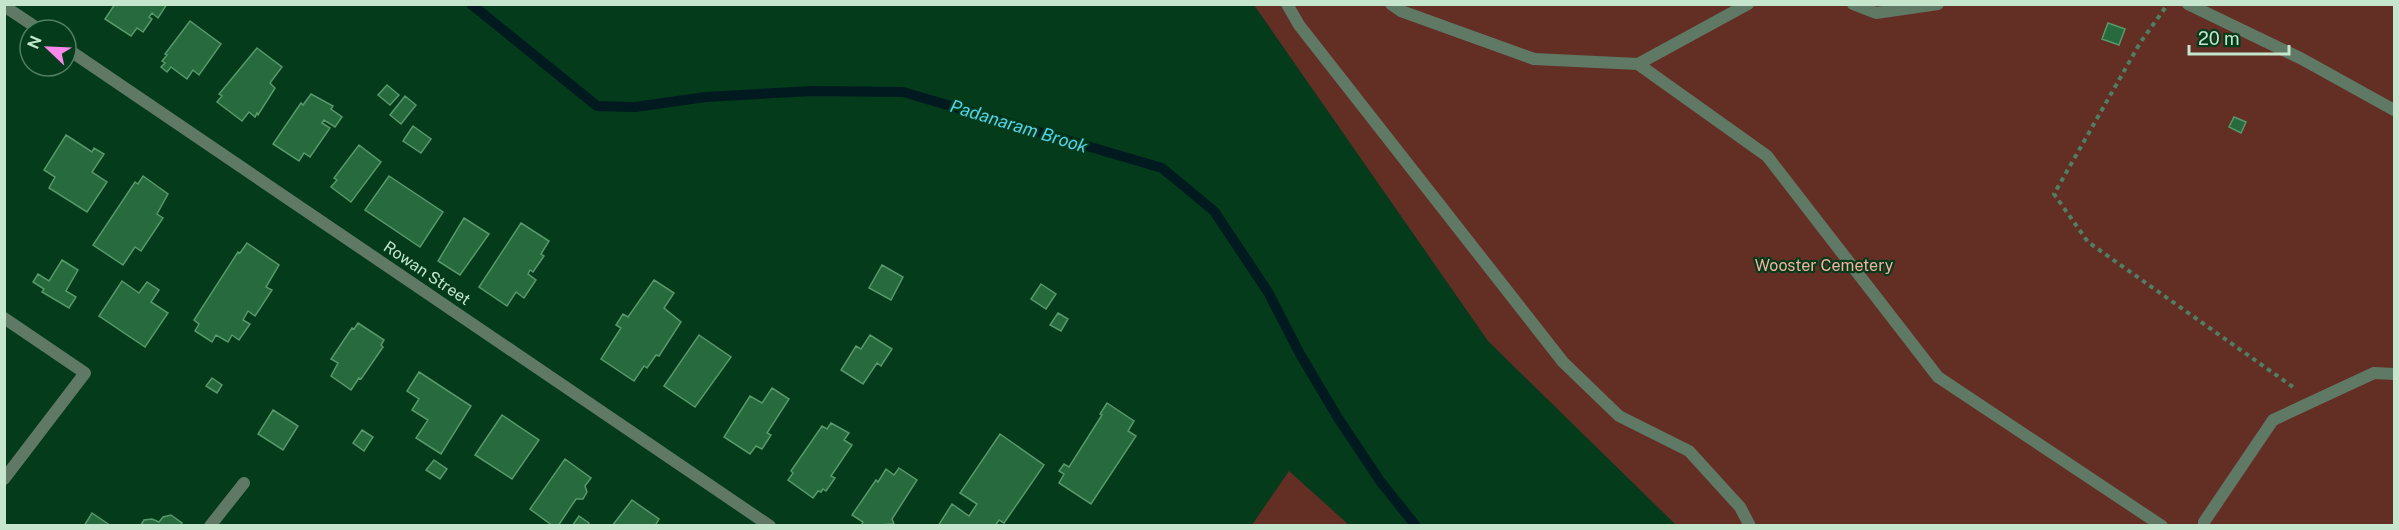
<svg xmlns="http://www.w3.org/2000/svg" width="2399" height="530" font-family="'Public Sans',sans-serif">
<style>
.green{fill:#632f25}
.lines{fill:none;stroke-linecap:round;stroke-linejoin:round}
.stream{stroke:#001a1f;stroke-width:10}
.building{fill:#276a3e;stroke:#57996a;stroke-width:1.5}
.path{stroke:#4f7e60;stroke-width:4;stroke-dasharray:4.5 4.5;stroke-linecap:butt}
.lane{stroke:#5f7965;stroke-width:12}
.street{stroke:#5f7965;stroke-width:12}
.labels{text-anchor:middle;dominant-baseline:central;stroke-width:4.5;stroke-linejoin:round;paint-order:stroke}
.park-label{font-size:16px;fill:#faae9e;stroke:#033b1b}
.street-label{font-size:16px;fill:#c5e5cc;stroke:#033b1b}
.water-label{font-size:18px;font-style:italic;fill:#52d3ea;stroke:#033b1b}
</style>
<rect width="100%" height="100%" fill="#033b1b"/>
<path class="green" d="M1254,5h1140v520h-718l-188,-184z
M1289,471l60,54h-97z"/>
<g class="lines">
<path class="stream" d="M471,4l126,102 38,1 71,-10 106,-6 91,1 259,76 52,43 54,81 32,62 38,64 42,63 36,45"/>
</g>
<path class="building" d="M115,4h52l-9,14 -6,-5 -3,4 3,2 -9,13 -6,-4 -6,8 -26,-17z
M190,21l31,23 -22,31 -6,-5 -6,9 -16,-12 -4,5 -6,-5 4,-4 -3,-2 5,-6 -2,-1z
M2108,23l17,6 -6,16 -17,-6z
M257,48l25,19 -12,16 5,5 -17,27 -1,-2 -2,4 -6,-5 -7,9 -25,-19 5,-6 -3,-2z
M387,85l12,10 -9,10 -12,-10z
M311,94l22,12 -2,3 11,8 -7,10 -11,-7 -2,3 8,5 -20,29 -6,-4 -5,8 -26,-17 28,-41 2,2z
M405,96l11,9 -15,19 -11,-9z
M2234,117l12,5 -5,11 -12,-6z
M413,126l18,13 -10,14 -18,-12z
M66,135l26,17 2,-4 10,6 -12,18 15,10 -20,30 -38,-24 6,-11 -11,-7z
M359,145l22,17 -30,40 -20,-15 6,-7 -3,-2z
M143,176l25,18 -11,20 6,4 -22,33 -6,-4 -12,18 -30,-20 42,-63 3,2z
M389,176l54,36 -23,35 -55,-37z
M464,218l25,16 -29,41 -22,-14z
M521,223l28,18 -8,13 3,2 -11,16 -3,-2 -2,4 8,6 -12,18 -8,-6 -9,14 -28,-19z
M247,243l32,22 -13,22 6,3 -17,26 -7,-5 -5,9 7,4 -11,16 -7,-5 -4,7 -12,-7 -4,7 -17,-11 4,-7 -5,-4 44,-68 2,1z
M62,260l16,10 -12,21 10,6 -7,11 -27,-16 2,-3 -11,-7 5,-8 11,7z
M882,265l21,12 -12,23 -22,-12z
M654,280l20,13 -10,15 17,14 -22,34 -3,-1 -9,13 -3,-2 -10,15 -33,-22 20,-31 -5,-3 7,-11 5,3z
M122,281l17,12 8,-11 12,8 -8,12 17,11 -23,34 -46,-31z
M1041,284l15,10 -10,15 -15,-10z
M1058,313l10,6 -7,12 -11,-6z
M358,323l26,17 -3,5 2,2 -22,32 -2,-1 -8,12 -20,-14 7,-13 -7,-4 21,-31 2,1z
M699,335l32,22 -36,50 -31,-21z
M870,335l22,14 -11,17 -4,-3 -14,21 -22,-14 15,-24 5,3z
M419,372l52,34 -30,48 -25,-16 12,-18 -16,-10 7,-11 -12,-8z
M212,378l10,7 -5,8 -11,-7z
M772,388l17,11 -22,34 4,2 -9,14 -6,-3 -6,8 -26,-17 26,-41 12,7z
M1107,403l27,18 -6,10 8,5 -45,68 -32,-21 5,-9 -5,-3 5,-7 5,3 33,-52 -2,-1z
M273,410l25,16 -15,24 -25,-16z
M502,415l37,25 -27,39 -37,-24z
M831,423l18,10 -5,7 8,5 -21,31 4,2 -9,13 -3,-2 -2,3 -3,-1 -5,7 -25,-18 5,-7 -2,-2 31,-45 5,3z
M362,430l11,7 -9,14 -11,-8z
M1000,434l44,31 -40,58 -5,-3 -4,6h-57l14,-22 17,12 8,-12 -17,-11z
M565,459l26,19 -6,8 2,6 -4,7h-7l-18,27h-5l-23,-17z
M434,460l13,9 -7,10 -14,-9z
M899,468l18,12 -25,39 2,5 -33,2 2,-4 -11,-7 24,-35 2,2 8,-13 8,6z
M632,500l27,19 -4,7h-43z
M92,513l19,13h-27z
M171,515l11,8 -2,3h-40l4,-6 8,-1 7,3 4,-5z
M579,516l10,7 -1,3h-16z"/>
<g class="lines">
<path class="path" d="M2165,8l-25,35 -86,151 34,48 205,145"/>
<path class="lane" d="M1287,4l12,21 264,337 56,54 70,35 51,56 10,19
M1391,4l10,7 133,48 104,5 110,-60
M1853,4l23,9 62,-9
M2188,4l114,55 92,51
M1638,64l129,92 171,221 224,149
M4,318l81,55 -81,106
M210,526l34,-43
M2204,526v-4l69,-102 101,-47 20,1"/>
<path class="street" d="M4,6l36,24
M66,48l704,478"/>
</g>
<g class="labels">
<g class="park-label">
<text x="1824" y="265">Wooster Cemetery</text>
</g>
<g class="street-label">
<text transform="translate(427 273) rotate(34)">Rowan Street</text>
</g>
<g class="water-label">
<text transform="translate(1019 126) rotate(17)">Padanaram Brook</text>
</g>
</g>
<rect width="2399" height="530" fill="none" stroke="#c5e5cc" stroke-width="12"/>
<g transform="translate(48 48) rotate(293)"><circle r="28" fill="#033b1b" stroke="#517f62" stroke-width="1.5"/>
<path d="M0-4.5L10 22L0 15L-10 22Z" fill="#f888ea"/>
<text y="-9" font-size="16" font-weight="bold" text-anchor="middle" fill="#c5e5cc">N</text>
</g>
<path d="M2189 45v9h100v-9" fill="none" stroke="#c5e5cc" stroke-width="3"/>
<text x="2198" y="45" font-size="18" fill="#c5e5cc" stroke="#033b1b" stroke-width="4.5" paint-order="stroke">20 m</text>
</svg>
